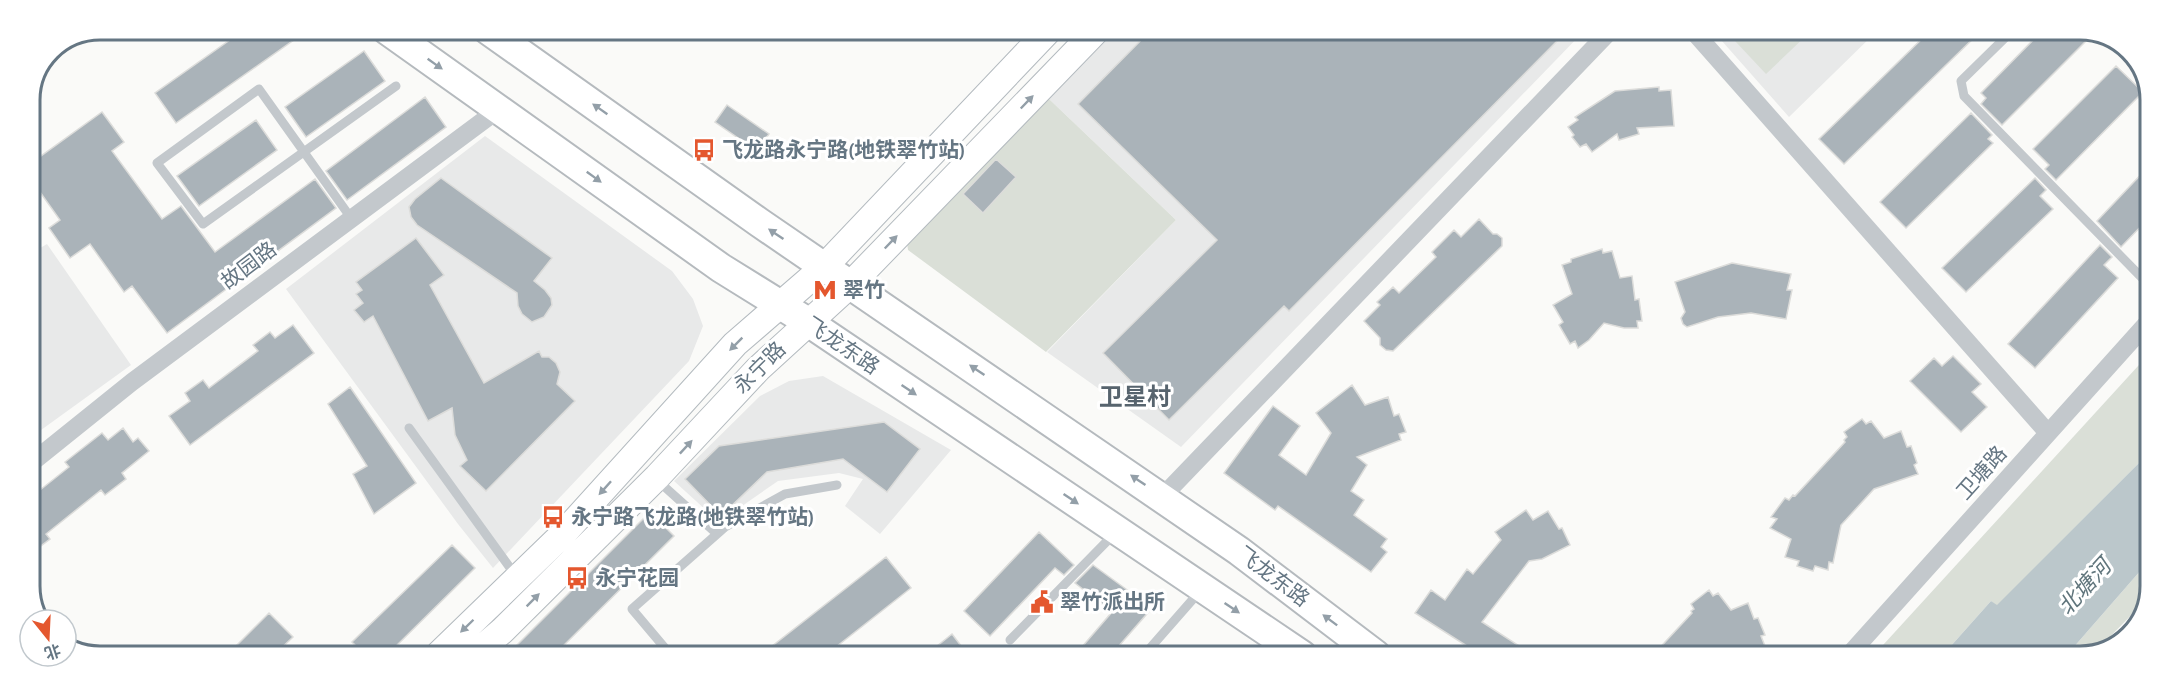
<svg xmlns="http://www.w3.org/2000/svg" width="2180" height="686" font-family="'Alegreya Sans','Noto Sans SC',sans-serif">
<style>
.built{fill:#e8e9e9}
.green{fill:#dadfd7}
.water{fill:#bbc7cb}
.building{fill:#aab3b9;stroke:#dcdcda;stroke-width:1.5}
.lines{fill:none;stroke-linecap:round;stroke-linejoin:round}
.secondary-casing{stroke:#b3babf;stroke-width:28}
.primary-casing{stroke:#b5babe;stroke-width:32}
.lane{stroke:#c3c8cc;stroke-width:9}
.street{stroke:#c3c8cc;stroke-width:18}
.secondary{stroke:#fff;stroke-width:26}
.primary{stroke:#fff;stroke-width:28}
.oneway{fill:#939fa8}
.labels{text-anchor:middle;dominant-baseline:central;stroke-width:6;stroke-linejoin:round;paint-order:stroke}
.poi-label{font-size:21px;font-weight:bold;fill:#657683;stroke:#fff;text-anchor:start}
.street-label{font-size:21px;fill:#657683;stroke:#fff}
.water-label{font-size:22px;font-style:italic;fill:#60757c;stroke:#fff}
.quarter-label{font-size:24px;font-weight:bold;fill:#57646e;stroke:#fff}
.rim{fill:none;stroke:#657683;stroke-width:3}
</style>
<rect width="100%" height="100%" fill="#fafaf8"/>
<path class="built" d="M1116,31l467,1 -402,415 -134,-95 129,-132 -127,-121z
M1714,32h162l-87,85z
M485,136l187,135 21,28 10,27 -14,35 -196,207 -35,-44 -172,-235z
M47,244l84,121 -101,73v-184z
M823,376l128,74 -71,84 -35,-28 18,-27 -24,-6 -61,8 -59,41 -45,-41 86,-85 29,-15z"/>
<path class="green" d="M1744,32h66l-44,42 -31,-33z
M1049,99l127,121 -130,132 -138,-102 -2,-15z
M2149,354l-1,100 -151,152 -6,-5 -49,55h-69z
M2148,562v36l-51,52 -18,6h-13z"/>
<path class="water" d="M2148,454v108l-82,94h-124l49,-55 6,4z"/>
<path class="building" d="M244,30h64l-132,93 -21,-30z
M1150,31l416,1 -277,279 -5,-5 -115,114 -66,-67 114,-113 -139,-136z
M1929,32h51l-136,132 -25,-25z
M2041,32l53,1 -92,92 -21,-21 5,-6 -5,-5z
M364,51l21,30 -79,56 -21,-30z
M2116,66l27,26 -87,88 -11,-11 4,-4 -16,-16z
M1659,87v4l12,-1 3,36 -37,2 2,6 -20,6 -2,-6 -25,18 -6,-8 -6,3 -8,-10 2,-2 -6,-8 10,-7 -3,-3 40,-26z
M425,97l21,30 -99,73 -21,-29z
M727,105l42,29 -12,17 -42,-29z
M102,112l22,30 -12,9 50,68 19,-13 34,46 100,-73 21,29 -169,125 -35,-47 -8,6 -34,-48 -20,14 -21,-30 11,-8 -30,-42v-14z
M1971,113l21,22 -4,4 5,4 -87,85 -26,-26z
M256,120l21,30 -78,56 -22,-30z
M996,159l20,18 -33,36 -20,-19z
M2150,165l-1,53 -28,29 -24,-26z
M441,178l111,80 -18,23 11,9 6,8 1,7 -8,12 -12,5 -10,-8 -4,-8 -1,-13 -100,-68 -6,-8 -2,-10 6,-8z
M2035,178l11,12 -6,6 13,13 -87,83 -24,-24z
M1479,219l14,15h4l5,4v8l-109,105 -7,-1 -6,-5v-7l-16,-17 16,-16 -3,-3 16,-15 6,6 37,-36 -4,-5 22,-22 7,7z
M416,238l28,37 -14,10 54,98 55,-32 3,6h7l7,6 4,9 -3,12 18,17 -89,90 -26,-25 7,-6 -12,-25 -3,-27 -24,13 -55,-105 -9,6 -10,-12 9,-7 -7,-9 6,-4 -6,-8z
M2100,245l12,12 -8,8 14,13 -83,90 -27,-24z
M1602,249l1,4 9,-2 8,27 12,-2 3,24 4,-1 3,22h-5l1,7h-14l-20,-5 -15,17 -11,8 -3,-7 -5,3 -11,-19 4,-3 -10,-17 19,-11 -10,-29 9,-3v-3z
M1732,263l59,11 -4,16h5l-6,29 -35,-6 -33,4 -31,10 -4,-3 -2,-6 4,-6 -10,-30z
M293,325l21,28 -124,92 -21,-29 21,-15 -5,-8 18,-13 6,8 49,-37 -5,-6 17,-13 5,6z
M1953,356l28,28 -9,8 15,15 -26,25 -51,-51 24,-23 8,8z
M1352,385l13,20 23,-8 6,19 5,-2 7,18 -7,2 2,6 -44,17 10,8 -16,26 13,9 -10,15 33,24 -6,8 6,5 -16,20 -93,-66 -3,4 -51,-37 49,-67 27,20 -21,29 27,20 25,-42 -15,-20z
M350,387l66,96 -42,31 -21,-40 14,-8 -39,-62z
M1862,419l4,5 5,-3 13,17 17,-7 6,16 4,-1 6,17 -3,2 4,9 -44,15 -33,36 -8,38 -4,-1 -1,8 -13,-4 -2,5 -16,-5 2,-5 -14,-4 6,-18 -21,-11 7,-9 -6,-2 14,-19 4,2 4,-5 2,1 50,-54 -1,-2 3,-3 -3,-5z
M884,422l36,27 -33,43 -44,-33 -76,13 -46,44 -36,-37 34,-33z
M123,428l10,14 5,-4 11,13 -27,22 4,6 -21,16 -4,-5 -55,44 4,5 -20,15v-56l39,-31 -4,-5 37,-29 6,7z
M1526,510l7,10 15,-9 11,18 3,-1 8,17 -28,14 -13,2 -47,61 51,33h-52l-66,-42 16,-23 14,10 22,-31 6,5 28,-34 -6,-8z
M650,512l24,24 -119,118h-47z
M1039,532l35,33 -10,10 -9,-7 -65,68 -26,-25z
M452,545l23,23 -87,86h-24l-12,-12z
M886,557l25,31 -84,66h-65z
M1093,565l59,43 -41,47h-36l37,-43 -37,-29z
M1709,590l4,6 5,-3 13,17 17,-7 6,16 4,-1 7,17 -4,1 4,10 -29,10 -83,-1 39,-42 -1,-2 3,-2 -3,-5z
M269,613l24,24 -18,17h-47z
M952,634l16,21h-42z"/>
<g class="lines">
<g class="secondary-casing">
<path id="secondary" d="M439,654l124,-120 172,-190 90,-78 223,-235
M475,654l27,-23 155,-154 101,-108 93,-85 245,-253"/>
</g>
<g class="primary-casing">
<path id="primary" d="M387,30l334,238 87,54 494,333
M488,30l272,193 479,328 137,104"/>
</g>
<path class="lane" d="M2011,32l-50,49 3,15 185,189
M351,218l-92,-129 -102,74 46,61 193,-138
M409,428l107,148
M657,480l60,54
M1010,640l106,-108
M670,654l-38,-45 93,-82 60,-33 52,-9
M1144,655l57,-65"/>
<path class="street" d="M1694,32l354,401
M30,464l102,-82 367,-273
M1162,497l447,-465
M1848,656l301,-335"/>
<use href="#secondary" class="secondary"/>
<use href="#primary" class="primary"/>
</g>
<defs><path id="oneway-solid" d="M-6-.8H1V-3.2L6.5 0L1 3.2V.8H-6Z" transform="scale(1.5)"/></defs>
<g class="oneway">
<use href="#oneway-solid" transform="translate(435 64) rotate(35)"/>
<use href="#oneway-solid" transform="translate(1027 102) rotate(-46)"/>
<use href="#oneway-solid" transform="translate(600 109) rotate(-145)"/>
<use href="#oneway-solid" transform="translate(594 177) rotate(36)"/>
<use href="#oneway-solid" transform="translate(776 234) rotate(-146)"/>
<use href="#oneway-solid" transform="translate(891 242) rotate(-46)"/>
<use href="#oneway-solid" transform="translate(736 344) rotate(135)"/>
<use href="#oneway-solid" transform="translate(977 370) rotate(-146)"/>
<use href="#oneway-solid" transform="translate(909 390) rotate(34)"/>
<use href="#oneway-solid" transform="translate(686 447) rotate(-47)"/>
<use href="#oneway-solid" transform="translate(1138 480) rotate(-146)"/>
<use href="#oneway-solid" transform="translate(605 488) rotate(132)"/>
<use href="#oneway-solid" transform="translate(1071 499) rotate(34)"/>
<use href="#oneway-solid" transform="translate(533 600) rotate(-45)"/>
<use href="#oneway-solid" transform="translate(1232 608) rotate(34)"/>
<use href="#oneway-solid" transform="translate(1330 620) rotate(-143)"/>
<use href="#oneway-solid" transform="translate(467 626) rotate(136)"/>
</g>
<defs>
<g id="bus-bare" transform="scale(1.8)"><path d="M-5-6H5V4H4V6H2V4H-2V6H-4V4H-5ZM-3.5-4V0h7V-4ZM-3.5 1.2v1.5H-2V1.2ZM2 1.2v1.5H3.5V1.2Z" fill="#e4572e" stroke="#fff" stroke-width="2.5" paint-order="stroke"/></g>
<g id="metro-bare" transform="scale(1.8)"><path d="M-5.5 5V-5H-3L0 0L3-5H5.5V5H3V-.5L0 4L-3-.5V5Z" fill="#e4572e" stroke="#fff" stroke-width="2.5" paint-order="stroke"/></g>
<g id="civic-bare" transform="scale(1.8)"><path d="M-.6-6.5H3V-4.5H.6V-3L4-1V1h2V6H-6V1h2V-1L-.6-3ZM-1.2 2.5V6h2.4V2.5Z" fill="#e4572e" stroke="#fff" stroke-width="2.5" paint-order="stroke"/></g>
</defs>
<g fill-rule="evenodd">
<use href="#bus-bare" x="704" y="150"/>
<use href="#metro-bare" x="825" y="290"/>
<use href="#bus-bare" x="553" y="517"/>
<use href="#bus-bare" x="577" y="578"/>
<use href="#civic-bare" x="1042" y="602"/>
</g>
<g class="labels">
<g class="poi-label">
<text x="722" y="150">飞龙路永宁路(地铁翠竹站)</text>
<text x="843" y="290">翠竹</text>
<text x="571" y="517">永宁路飞龙路(地铁翠竹站)</text>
<text x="595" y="578">永宁花园</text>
<text x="1060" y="602">翠竹派出所</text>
</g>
<g class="street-label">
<text transform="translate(249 266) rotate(-37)">故园路</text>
<text transform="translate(842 346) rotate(34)">飞龙东路</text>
<text transform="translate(760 368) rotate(-45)">永宁路</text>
<text transform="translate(1982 473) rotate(-48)">卫塘路</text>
<text transform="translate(1273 577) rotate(37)">飞龙东路</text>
</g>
<g class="water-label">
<text transform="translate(2085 587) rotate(-48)">北塘河</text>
</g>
<g class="quarter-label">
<text x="1135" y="398">卫星村</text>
</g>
</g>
<path d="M0 0H2180V686H0ZM100 40H2080A60 60 0 0 1 2140 100V586A60 60 0 0 1 2080 646H100A60 60 0 0 1 40 586V100A60 60 0 0 1 100 40Z" fill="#fff" fill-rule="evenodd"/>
<path class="rim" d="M100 40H2080A60 60 0 0 1 2140 100V586A60 60 0 0 1 2080 646H100A60 60 0 0 1 40 586V100A60 60 0 0 1 100 40Z"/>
<g transform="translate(48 638) rotate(162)"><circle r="28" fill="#ffffff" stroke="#c1c8cd" stroke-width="1.5"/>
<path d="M0-4.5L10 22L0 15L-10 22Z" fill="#e4572e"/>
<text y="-9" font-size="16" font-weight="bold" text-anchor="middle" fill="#657683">北</text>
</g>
</svg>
